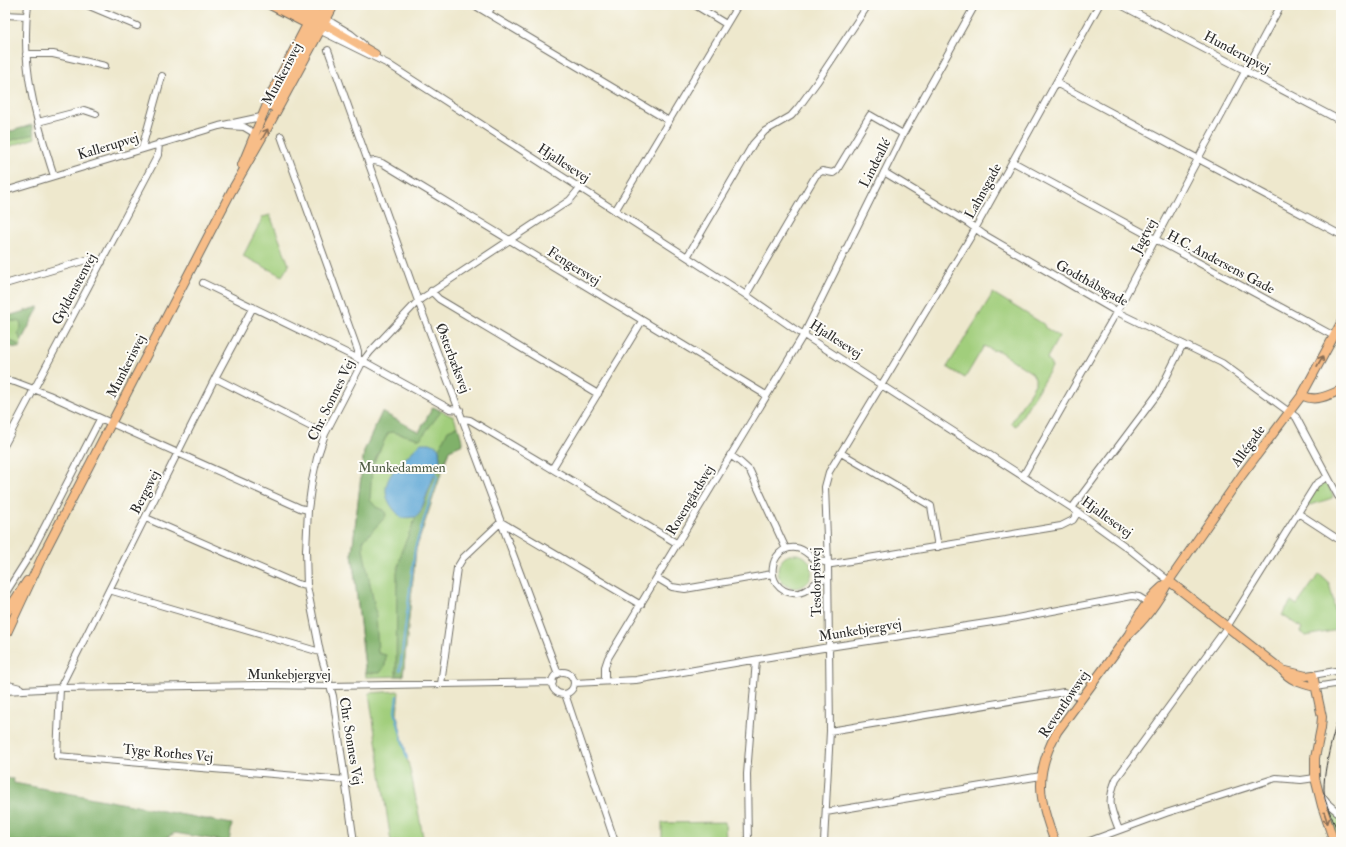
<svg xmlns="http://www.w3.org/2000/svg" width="1346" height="847" font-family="'IM FELL Double Pica',serif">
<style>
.green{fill:#a1ce7b;stroke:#667c53}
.forest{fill:#80b16b;stroke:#566e4b}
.water{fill:#5fa7d6;stroke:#456980}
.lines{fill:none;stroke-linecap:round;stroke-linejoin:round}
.stream{stroke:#5fa7d6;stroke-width:2}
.minor-casing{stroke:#6f6d64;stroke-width:8}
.major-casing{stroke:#6f6d64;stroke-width:10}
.minor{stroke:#fff;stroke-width:6}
.major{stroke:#f7bd88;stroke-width:8}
.tram{stroke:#2b2b2b;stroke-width:1}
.oneway{stroke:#876d55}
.labels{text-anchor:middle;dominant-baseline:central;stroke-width:4;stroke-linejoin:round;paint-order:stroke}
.street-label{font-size:14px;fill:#2b2b2b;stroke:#fdfcf7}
.park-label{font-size:14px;fill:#4e5c43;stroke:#fdfcf7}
</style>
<rect width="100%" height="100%" fill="#fdfcf7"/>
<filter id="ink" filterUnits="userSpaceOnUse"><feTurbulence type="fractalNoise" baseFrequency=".025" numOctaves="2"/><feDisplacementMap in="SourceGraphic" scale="8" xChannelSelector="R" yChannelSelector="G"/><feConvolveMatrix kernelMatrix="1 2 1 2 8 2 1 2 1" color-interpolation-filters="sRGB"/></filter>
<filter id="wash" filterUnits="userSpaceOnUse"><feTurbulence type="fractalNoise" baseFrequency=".012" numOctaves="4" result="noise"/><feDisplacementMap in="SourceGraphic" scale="16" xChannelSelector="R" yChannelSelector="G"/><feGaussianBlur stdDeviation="0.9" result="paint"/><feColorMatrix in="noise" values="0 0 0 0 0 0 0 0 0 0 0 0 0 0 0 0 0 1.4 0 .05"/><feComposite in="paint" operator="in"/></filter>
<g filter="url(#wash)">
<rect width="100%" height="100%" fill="#eee8cd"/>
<path class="green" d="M32,125l3,13 -30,10v-15z
M270,215l19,50 -7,11 -39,-20 20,-39z
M993,293l52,32 -1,2 15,9 -12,22 5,9 -36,59 -5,-3 24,-39v-6l-3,-5 -33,-22 -7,-1 -8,-4 -19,32 -18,-11z
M39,307l-18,34 -2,7 -14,-3v-28z
M433,407l21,10 9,27 -14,6 -33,99 -13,127 -37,1 -14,-124 12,-102 18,-39 37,20z
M1322,483l6,2 5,11 -1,2 -24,8 -2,-1 11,-19z
M778 571a17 17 0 1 1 34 0a17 17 0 1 1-34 0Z
M1319,574l10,9 4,16 5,31 -32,6 -6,-4 2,-4 -20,-13 9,-14 6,4z
M399,691l-2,24 15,64 12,63h-33l-22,-149z
M1326,809l15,9v24h-5z
M725,822l1,20h-64v-19z"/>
<path class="forest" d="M32,125l2,9 -29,8v-9z
M39,307l-18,34 -3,-8 3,-6 -1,-5 -7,-1 -8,2v-6z
M5,339l13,5 -1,4 -12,-3z
M433,407l6,3 1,3 -20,26 -28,-7 -4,1 -16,33 -2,34 6,7 9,4 1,5 -23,25v8l13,64 2,40 8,2 -1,11 -5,7h-14l-14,-120 12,-102 18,-39 37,20z
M458,426l5,18 -14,6 -33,99 -13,127h-7l1,-103 5,-23 14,-33 6,-9 18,-48 -1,-11 9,-19z
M5,778l8,1 1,4 218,41 -3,18 -54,-9 -17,9h-153z"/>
<path class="water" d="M421,443h9l7,3 2,3 1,11 -20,53 -4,4 -14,1c-35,-32 -5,-51 19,-75z"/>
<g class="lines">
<path class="stream" d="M400,670l15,-122 22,-70 -2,-6
M397,696l-2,15 12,48"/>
</g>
</g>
<g filter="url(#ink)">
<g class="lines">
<g class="minor-casing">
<path id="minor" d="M28,5c-8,59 8,116 26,171
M87,5l50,21
M474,5l195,116
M695,5l31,19
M1121,5l220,116
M1339,5l2,2
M488,13l5,-8
M5,15l21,1
M326,19l25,15 12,10
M317,29l71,35 358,231 47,33 279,180 57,41 40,32
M328,50l90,251 140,373
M26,54h27l52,12
M1056,83l285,152
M38,122l46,-12 12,4
M228,126l16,1 10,6
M281,136l77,215v8
M142,148l20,-72
M368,162l7,-1 7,2 384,232
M1013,162l321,174
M884,172l84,51 15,11 134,78 105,51 74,54 42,79 3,-1
M5,191l214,-65 42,-9
M615,211l123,-206
M687,257l66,-113 12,-13 26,-15 7,-8 19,-26 51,-77
M203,283l160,78 87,48 10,1
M5,284l81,-24h8l8,2
M431,291l8,8 159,95
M746,295l70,-120 6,-4 11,2 4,-3 33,-55 33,19
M253,307l-38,71 -155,310 -3,68 288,24
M215,378l110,56
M5,380l10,2 34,13 251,113 8,2
M463,419l7,1 208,124
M5,444l153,-289 1,-12
M841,453l90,53 7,41
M730,455l10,7 10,9 36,78
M552,469l90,-148
M1023,476l98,-172 71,-134 89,-165
M1072,508l87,-116 24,-48
M1298,513l43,28
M146,518l151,66 10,2
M657,578l15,9 13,2 87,-15
M828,578c-15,1 -19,17 -35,15 -30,-3 -25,-48 3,-45 10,1 13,9 21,12 4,2 10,2 15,4l229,-38 12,-6 5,-8
M109,590l211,62
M5,594l26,-41 69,-134
M552 683a11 11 0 1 1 22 0a11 11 0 1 1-22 0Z
M1313,675l28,-5
M605,681v-14l3,-9 196,-324 99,-200 72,-129
M574,683l62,-3 193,-33 177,-27 126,-24 7,1 8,5
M5,684l15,4
M441,684l16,-116 6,-10 38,-36 140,83
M1315,687l26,-4
M5,691l55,-3 204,-3 66,1 223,-4
M565,694l50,148
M830,731l234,-39 18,6
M1321,795l6,8 14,12
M826,812l215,-36
M1119,830c-9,-23 -12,-28 -3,-51l111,-152 89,-143 11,-7
M354,842l-21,-146 -13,-44 -13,-66 -1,-36 2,-40 4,-29 5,-23 8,-24 38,-73 7,-9 48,-51 152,-101 9,-11
M748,842l-1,-68 9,-114
M824,842l6,-111 -2,-168 -3,-76 4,-15 141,-234 129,-233
M1087,842l79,-29 110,-35 25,2 14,-2"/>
</g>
<g class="major-casing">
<path id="major" d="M270,5l37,19
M283,5l31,14
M300,5l17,9
M318,22l8,-17
M319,22l3,1 53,31
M273,107l42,-84 1,-5 -3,-6
M242,165l31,-75 44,-85
M1302,395c13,8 26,0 39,-5
M1169,581l113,89c8,11 21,14 33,17
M5,615l22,-34
M1129,634c16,-14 30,-34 40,-53l73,-106 60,-80 39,-72
M5,637l39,-84 187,-361 37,-65 66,-122
M1282,670l24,6 7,-1 9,42 -1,11 -6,30v20l7,28 12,36
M1055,842c-17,-43 -21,-69 2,-110l72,-98c9,-20 20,-38 38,-51"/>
</g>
<use href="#minor" class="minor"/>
<use href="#major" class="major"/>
<path class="tram" d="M1341,706c-6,25 -21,69 -16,93 4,14 11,27 16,40"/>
</g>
<defs><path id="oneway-shaft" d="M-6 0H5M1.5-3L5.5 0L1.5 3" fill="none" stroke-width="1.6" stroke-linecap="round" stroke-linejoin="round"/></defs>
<g class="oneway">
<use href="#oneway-shaft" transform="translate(265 134) rotate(-60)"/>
<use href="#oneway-shaft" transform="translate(1320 361) rotate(-61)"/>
<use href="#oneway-shaft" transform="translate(1326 818) rotate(72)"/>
</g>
</g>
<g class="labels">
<g class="street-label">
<text transform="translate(1237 52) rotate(28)">Hunderupvej</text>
<text transform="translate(282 74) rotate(-62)">Munkerisvej</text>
<text transform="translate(108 146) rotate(-17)">Kallerupvej</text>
<text transform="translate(564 163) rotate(33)">Hjallesevej</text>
<text transform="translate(875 163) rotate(-63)">Lindeallé</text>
<text transform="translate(983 191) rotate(-61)">Lahnsgade</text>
<text transform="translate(1144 236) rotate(-62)">Jagtvej</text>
<text transform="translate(1221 262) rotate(28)">H.C. Andersens Gade</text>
<text transform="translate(574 266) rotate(32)">Fengersvej</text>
<text transform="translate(1092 283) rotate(29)">Godthåbsgade</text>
<text transform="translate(74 289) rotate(-62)">Gyldenstenvej</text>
<text transform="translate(836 339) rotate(33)">Hjallesevej</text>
<text transform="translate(453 358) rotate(69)">Østerbæksvej</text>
<text transform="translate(126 366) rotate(-63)">Munkerisvej</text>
<text transform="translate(331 400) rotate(-64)">Chr. Sonnes Vej</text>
<text transform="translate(1248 446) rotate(-54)">Allégade</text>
<text transform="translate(145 492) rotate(-63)">Bergsvej</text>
<text transform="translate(690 500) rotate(-59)">Rosengårdsvej</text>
<text transform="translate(1107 517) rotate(36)">Hjallesevej</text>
<text transform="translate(816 582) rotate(-91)">Tesdorpfsvej</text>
<text transform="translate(860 630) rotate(-9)">Munkebjergvej</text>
<text x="289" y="674">Munkebjergvej</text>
<text transform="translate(1064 704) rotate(-56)">Reventlowsvej</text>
<text transform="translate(351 741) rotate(81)">Chr. Sonnes Vej</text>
<text transform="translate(168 753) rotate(5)">Tyge Rothes Vej</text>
</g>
<g class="park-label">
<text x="402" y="467">Munkedammen</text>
</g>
</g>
<rect width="1346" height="847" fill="none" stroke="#fdfcf7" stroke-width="20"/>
</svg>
